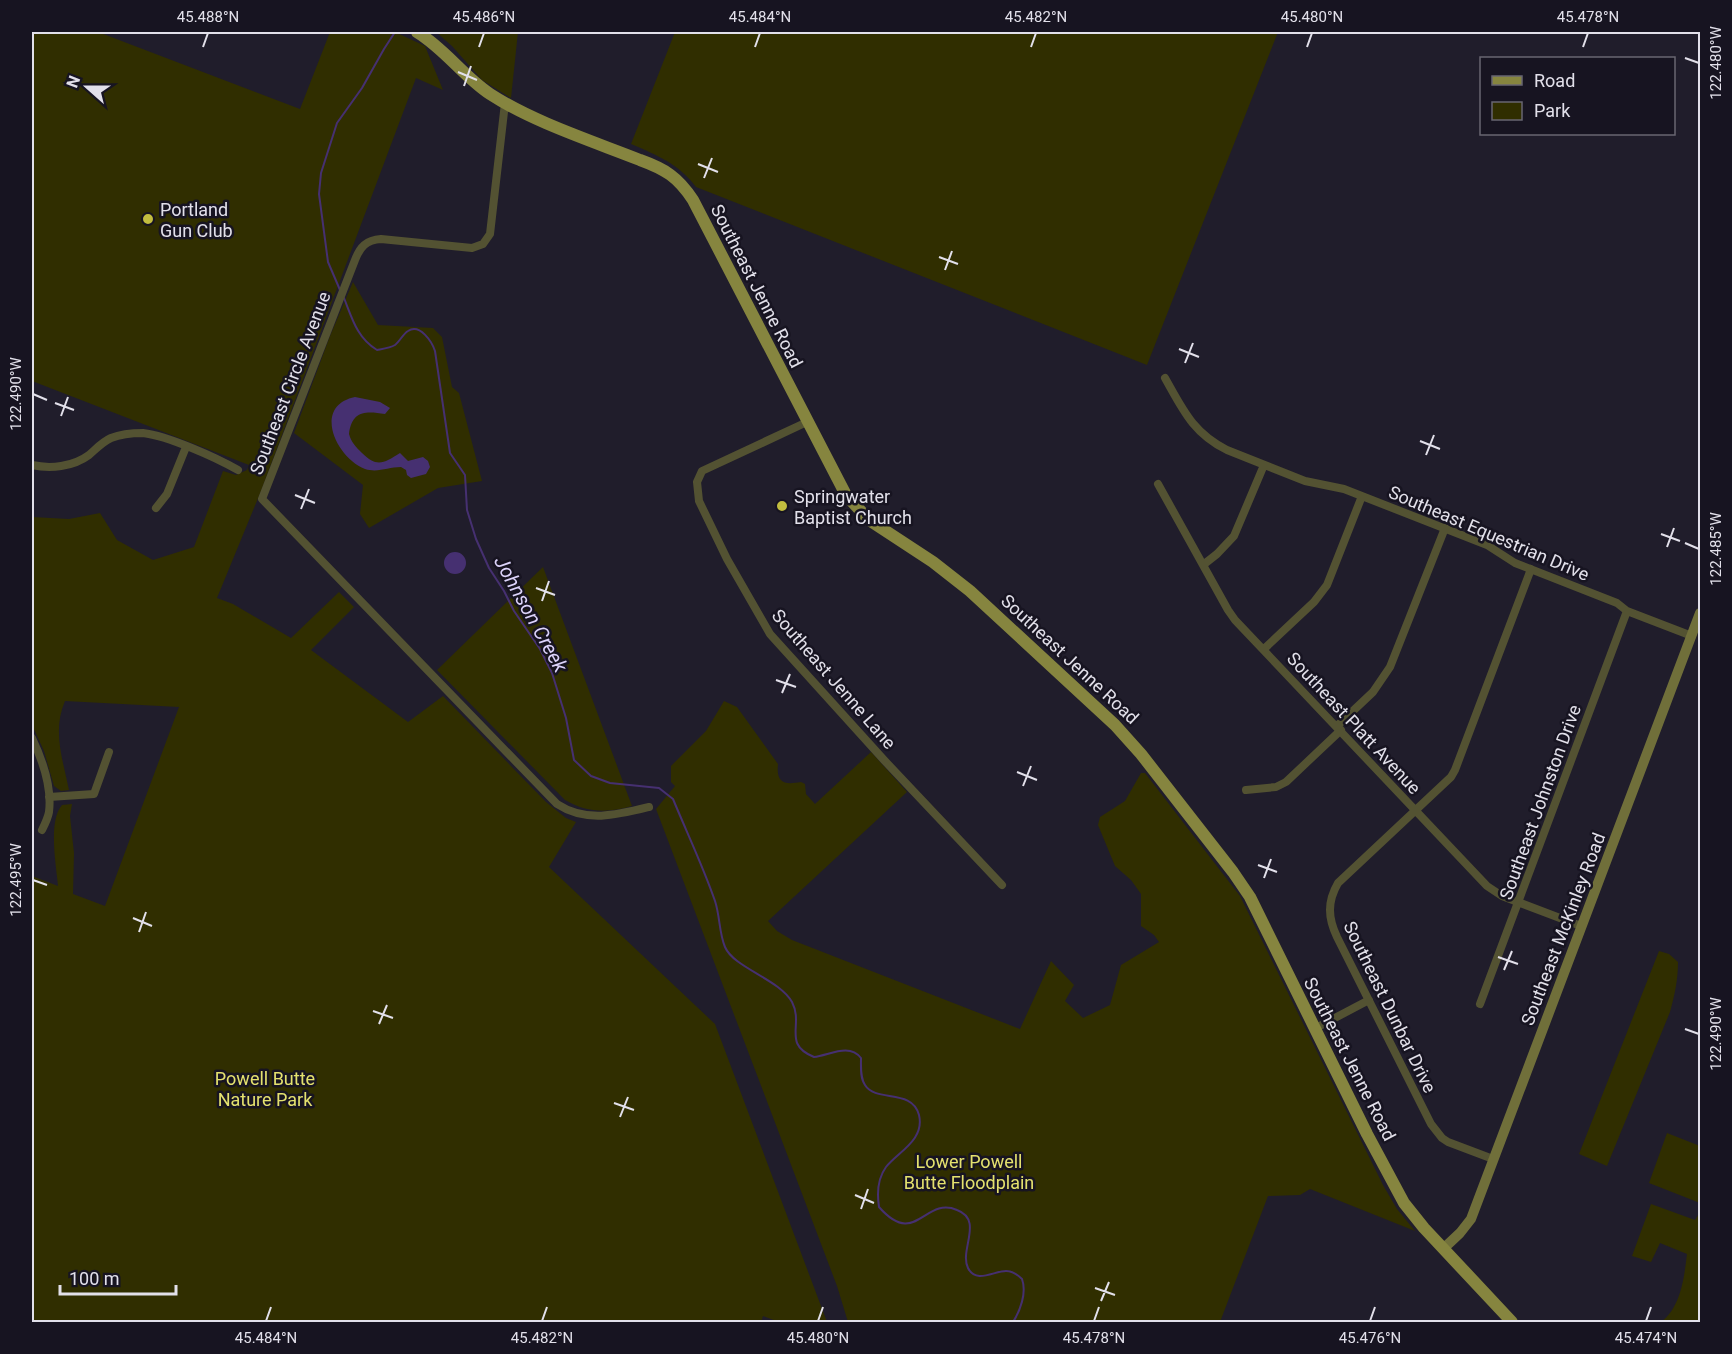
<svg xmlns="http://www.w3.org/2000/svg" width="1732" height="1354" font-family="Roboto,sans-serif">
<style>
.green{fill:#302e00}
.water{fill:#463071}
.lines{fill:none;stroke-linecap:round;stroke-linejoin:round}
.stream{stroke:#463071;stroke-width:2}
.street{stroke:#535232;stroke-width:8}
.secondary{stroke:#706f3a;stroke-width:10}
.primary{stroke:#86853f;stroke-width:12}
.ticks{fill:none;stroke:#e2e0ea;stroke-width:2}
.poi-dot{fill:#c2bd3f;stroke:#171421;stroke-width:2}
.labels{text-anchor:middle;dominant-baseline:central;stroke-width:5;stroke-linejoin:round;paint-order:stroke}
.poi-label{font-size:18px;fill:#e2e0ea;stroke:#171421;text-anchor:start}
.street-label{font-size:18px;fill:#e2e0ea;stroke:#171421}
.park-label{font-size:18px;fill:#e4e16e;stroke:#171421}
.water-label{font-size:20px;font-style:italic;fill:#dcd3fa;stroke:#171421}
.neatline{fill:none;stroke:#e2e0ea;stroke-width:2}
.ticks-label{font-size:15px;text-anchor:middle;fill:#e2e0ea}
</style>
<rect width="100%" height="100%" fill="#201d2b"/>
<path class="green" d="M32,32h66l202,77 30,-77h65l30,14 18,44 -27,-12 -155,413 -44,107 16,6 58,34 48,-46 15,15 -43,43 97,72 35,-26 103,106 20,16 10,4 -27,45 166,157 112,298h-48l-16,-6 -2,6h-729v-446l26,10c-2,-22 -10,-65 4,-81l10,-1 -2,12 4,37 -1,41 32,12 74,-199 -114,-6c-13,30 -2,59 4,89l-8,1 -7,-5 -10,-35 -12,-26v-208l37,2 31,-6 17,27 36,20 41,-13 29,-76 13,4 11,-5 2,-5 -217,-84z
M436,32h82l-7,66 -29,-18 -30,-34z
M675,32h603l-131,333 -451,-178c-17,-23 -39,-32 -65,-43z
M353,282l25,43 55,3 9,9 10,50 7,6 23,88 -44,7 -69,40 -9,-14 3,-29 -69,-52 36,-97z
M543,567l89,239c-24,7 -45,7 -67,-6l-128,-130z
M724,701l13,6 41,57c-2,19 6,21 23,18l4,2 1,10 9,10 56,-52 36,40 -139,129 9,10 15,9 228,89 31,-68 23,24 -9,16 18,17 27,-13 11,-40 38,-23 -5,-7 -13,-9v-32l-10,-14 -16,-14 -17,-41 2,-8 25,-16 16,-28h4l95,123 143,289 14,24 18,22 -105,-42 -10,6 -32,1 -48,126h-372l-11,-36 -181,-477 19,-23 -4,-4v-16l35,-35z
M1659,951l10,3 9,8c0,17 -3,32 -8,50l-63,154 -28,-12z
M1667,1133l33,13v57l-51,-20z
M1651,1204l44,16 5,-8v110h-39c20,-15 23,-44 26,-68l-27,-11 -9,19 -19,-6z"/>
<path class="water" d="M355,397l25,5 10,6 -5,6c-19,-3 -33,-4 -36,20 2,8 7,13 13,19 15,15 22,10 38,0l8,8 15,-4 5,4 2,6 -4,7 -15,4 -4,-3 -1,-5 -5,-3c-13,0 -23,6 -36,2 -29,-11 -53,-63 -10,-72z
M444 563a11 11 0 1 1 22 0a11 11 0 1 1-22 0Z"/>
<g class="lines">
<path class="stream" d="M340,290l-12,-28 -9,-68 2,-21 16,-50 25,-35 22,-39 11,-17
M344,298c8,20 13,40 33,52 5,-1 13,-2 18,-5 5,-4 8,-11 13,-14 12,-8 24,11 27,20l15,102 15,22 2,35 9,29 13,29 15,23 10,20 26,38 12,24 14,45 8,42 17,16 19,7 49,5 14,11c14,34 30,67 42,102 5,15 4,32 10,46 9,21 54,32 67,55 12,23 -10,42 22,55 16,-2 35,-14 47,1 0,9 -1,20 4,27 11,18 47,3 54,30 6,25 -21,37 -33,52 -8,11 -9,27 -7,40 37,42 45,-11 78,3 27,10 2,40 11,58 8,16 26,3 38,3 7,0 12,4 16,8 5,14 -2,32 -9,43"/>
<path class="street" d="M505,103l-15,131 -7,10 -11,4 -91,-9c-15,1 -21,8 -26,21l-93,239 295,305c29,19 60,11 92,3
M1165,378c18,32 28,55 62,72l78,31 39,8 143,56 28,18 102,40 10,8 65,25
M807,422l-105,49 -5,11 2,19 28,58 43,75 114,126 118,125
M32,465c18,4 41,2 57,-10 7,-6 13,-13 22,-17 10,-4 21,-5 32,-5 25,3 72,24 95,37
M1158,484l70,126 7,10 252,266 15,10 79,30
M156,508l11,-14 19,-47
M1203,565l14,-11 17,-18 30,-71
M1264,649l50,-47 13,-17 35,-89
M1337,726l36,-34 17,-25 55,-139
M32,738c10,21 20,50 17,74 -1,6 -4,12 -7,18
M1246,790l30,-3 10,-5 55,-52
M49,797l45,-3 15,-42
M1480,1004l147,-393
M1314,1029l55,-29
M1493,1159l-45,-17 -6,-4 -11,-14 -94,-187c-9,-19 -10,-35 1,-54l113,-106 4,-7 76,-201"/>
<path class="secondary" d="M1443,1249l17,-16 11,-14 229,-606"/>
<path class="primary" d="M417,32c28,17 46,44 73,62 43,28 102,47 150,66 25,9 38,17 53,40l153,295 23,25 64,42 37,29 145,134 26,29 92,118 17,25 117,237 37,69 20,25 88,94"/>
</g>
<path class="ticks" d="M203,47l5,-14M479,47l5,-14M755,47l5,-14M1031,47l5,-14M1307,47l5,-14M1583,47l5,-14M1685,58l14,5M458,72l19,8M464,86l7,-20M698,164l20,8M704,178l8,-20M939,257l19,7M945,270l7,-19M1179,349l20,8M1185,363l8,-20M33,394l14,6M55,403l19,7M61,416l7,-19M1420,441l20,8M1426,455l8,-20M295,495l20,8M301,509l8,-20M1661,534l19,7M1685,543l14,6M1667,547l7,-19M536,588l19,7M542,601l7,-20M776,680l20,7M782,693l8,-19M1017,772l20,8M1023,786l8,-20M1258,865l19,7M1264,878l7,-19M33,880l14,5M133,918l19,8M139,932l7,-20M1498,957l20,7M1504,970l8,-19M373,1011l20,7M379,1024l8,-19M1685,1029l14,5M614,1103l20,7M620,1117l8,-20M855,1195l19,8M861,1209l7,-20M1095,1288l20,7M1101,1301l8,-19M266,1321l5,-14M542,1321l5,-14M818,1321l5,-14M1094,1321l5,-14M1370,1321l5,-14M1646,1321l5,-14"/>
<g class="poi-dot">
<circle cx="148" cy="219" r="6"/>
<circle cx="782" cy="506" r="6"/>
</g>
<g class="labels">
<g class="poi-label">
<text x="160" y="209">Portland<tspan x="160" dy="21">Gun Club</tspan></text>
<text x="794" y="496">Springwater<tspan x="794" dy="21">Baptist Church</tspan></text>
</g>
<g class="street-label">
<text transform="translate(757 286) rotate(63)">Southeast Jenne Road</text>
<text transform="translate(290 383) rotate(-69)">Southeast Circle Avenue</text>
<text transform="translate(1489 533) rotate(23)">Southeast Equestrian Drive</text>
<text transform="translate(1070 659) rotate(43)">Southeast Jenne Road</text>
<text transform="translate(834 679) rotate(49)">Southeast Jenne Lane</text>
<text transform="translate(1354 723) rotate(47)">Southeast Platt Avenue</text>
<text transform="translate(1540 802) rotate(-70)">Southeast Johnston Drive</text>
<text transform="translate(1563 929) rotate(-69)">Southeast McKinley Road</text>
<text transform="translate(1390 1007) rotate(64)">Southeast Dunbar Drive</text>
<text transform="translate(1350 1059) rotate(63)">Southeast Jenne Road</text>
</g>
<g class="park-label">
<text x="265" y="1078">Powell Butte<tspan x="265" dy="21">Nature Park</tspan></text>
<text x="969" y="1161">Lower Powell<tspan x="969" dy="21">Butte Floodplain</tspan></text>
</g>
<g class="water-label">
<text transform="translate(531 614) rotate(61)">Johnson Creek</text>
</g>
</g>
<rect width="1732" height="1354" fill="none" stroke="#171421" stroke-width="66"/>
<rect x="1480" y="57" width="195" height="78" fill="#171421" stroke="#686671" stroke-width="1.5"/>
<rect x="1492" y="76" width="30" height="9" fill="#86853f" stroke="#686671" stroke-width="1.5"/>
<text x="1534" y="87" font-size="18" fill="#e2e0ea">Road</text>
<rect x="1492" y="102" width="30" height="18" fill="#302e00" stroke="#686671" stroke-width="1.5"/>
<text x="1534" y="117" font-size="18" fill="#e2e0ea">Park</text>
<g transform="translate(87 87) rotate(291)" stroke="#171421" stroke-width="4.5" paint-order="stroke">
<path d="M0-4.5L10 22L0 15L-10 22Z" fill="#e2e0ea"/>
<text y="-9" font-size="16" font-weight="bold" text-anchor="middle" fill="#e2e0ea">N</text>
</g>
<path d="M60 1285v9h116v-9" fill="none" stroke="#e2e0ea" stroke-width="3"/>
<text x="69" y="1285" font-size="18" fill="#e2e0ea" stroke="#171421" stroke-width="4.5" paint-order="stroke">100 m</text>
<rect x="33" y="33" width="1666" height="1288" class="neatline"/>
<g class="ticks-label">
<text x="208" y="22">45.488°N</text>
<text x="484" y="22">45.486°N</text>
<text x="760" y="22">45.484°N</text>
<text x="1036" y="22">45.482°N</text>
<text x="1312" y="22">45.480°N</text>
<text x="1588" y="22">45.478°N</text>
<text transform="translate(1716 63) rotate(-90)" y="5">122.480°W</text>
<text transform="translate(16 394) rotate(-90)" y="5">122.490°W</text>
<text transform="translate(1716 549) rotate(-90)" y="5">122.485°W</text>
<text transform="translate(16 880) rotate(-90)" y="5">122.495°W</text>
<text transform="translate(1716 1034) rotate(-90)" y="5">122.490°W</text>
<text x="266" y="1343">45.484°N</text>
<text x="542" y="1343">45.482°N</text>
<text x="818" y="1343">45.480°N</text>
<text x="1094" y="1343">45.478°N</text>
<text x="1370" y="1343">45.476°N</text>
<text x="1646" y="1343">45.474°N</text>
</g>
</svg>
